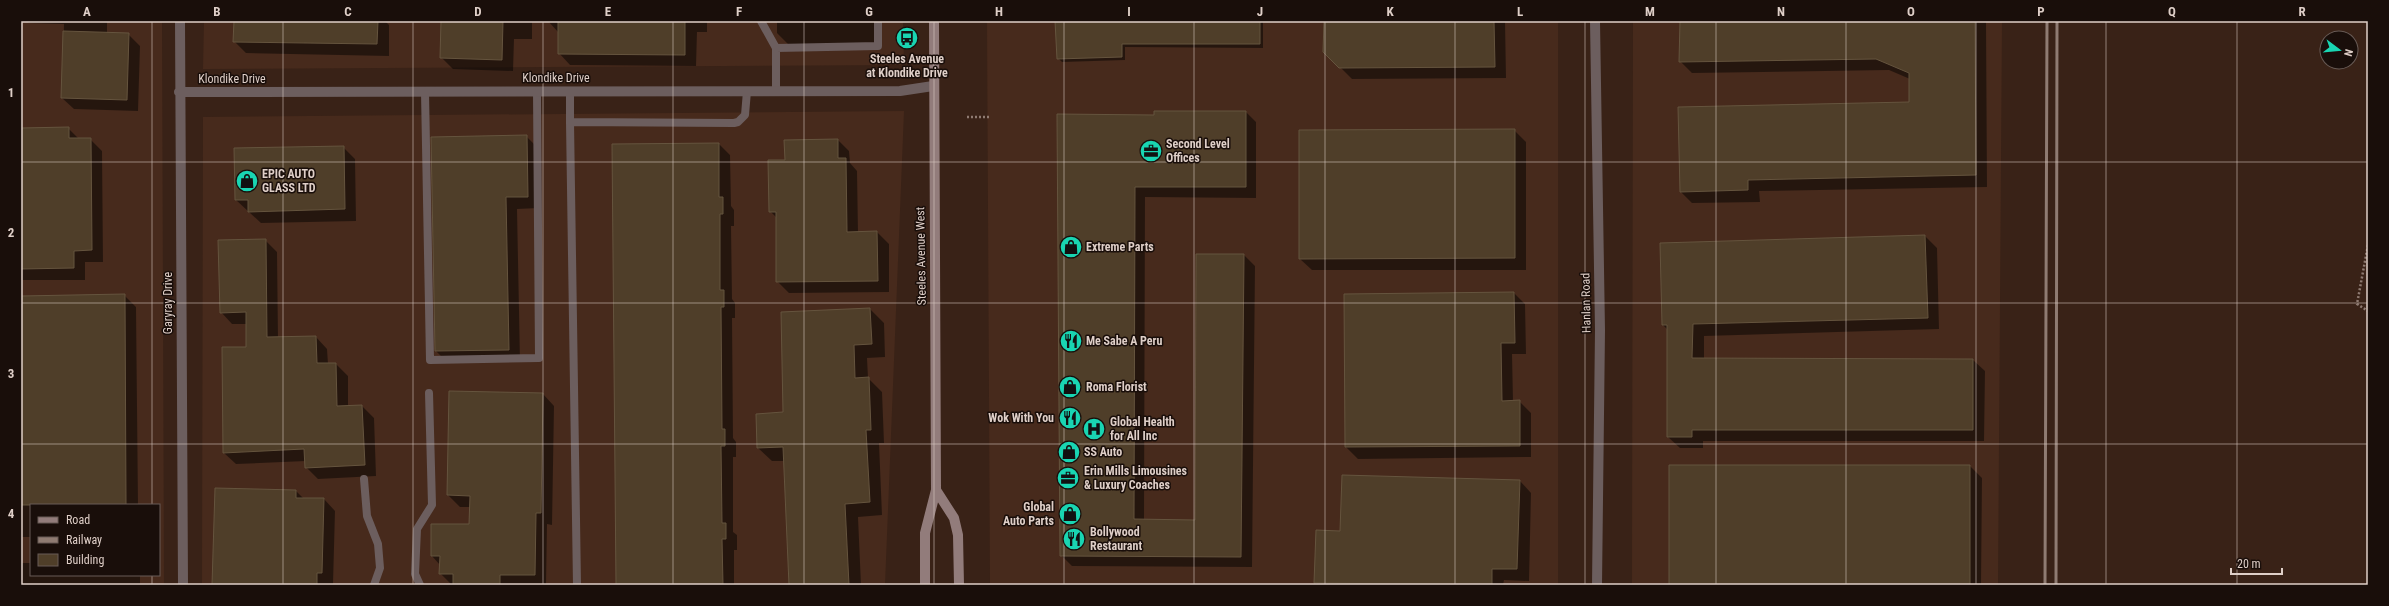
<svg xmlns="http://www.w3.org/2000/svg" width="2389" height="606" font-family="'Roboto Condensed',sans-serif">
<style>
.built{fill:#472a1c;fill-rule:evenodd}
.shadow{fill:#0007}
.building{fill:#4f3e29;stroke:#65543e}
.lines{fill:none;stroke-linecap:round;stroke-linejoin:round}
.path{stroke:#8e7a71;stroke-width:2.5;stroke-dasharray:2 2;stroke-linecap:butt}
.lane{stroke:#6c5e5e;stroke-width:8}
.street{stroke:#6c5e5e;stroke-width:10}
.secondary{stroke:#927c7b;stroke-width:10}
.rail{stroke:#8f7b72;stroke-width:3}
.grid{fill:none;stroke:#dfcfc8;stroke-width:1;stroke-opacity:0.55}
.labels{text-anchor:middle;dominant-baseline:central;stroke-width:3;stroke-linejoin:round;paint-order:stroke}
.poi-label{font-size:12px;font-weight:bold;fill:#dfcfc8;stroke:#190e0a;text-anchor:start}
.street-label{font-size:12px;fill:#dfcfc8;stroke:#190e0a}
.neatline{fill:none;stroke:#dfcfc8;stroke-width:1.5}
.grid-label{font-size:13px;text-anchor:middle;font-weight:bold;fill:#dfcfc8}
</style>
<rect width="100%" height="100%" fill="#392217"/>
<path class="built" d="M21,21h141l2,564h-143zM31,505h128v70h-128z
M204,21h699l1,44 -701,4z
M987,21h571v564h-568z
M1633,21h369l-4,564h-366z
M904,111l-19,474h-683l1,-468z"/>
<path class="shadow" d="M26,21h81v13h21l12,12 -2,65 -64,-2 -12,-11 2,-74 -35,-1z
M235,21h150l4,4v31l-143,-3 -12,-12z
M437,21h95v18h-18l-1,32 -60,-2 -12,-12 1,-36z
M548,21h159v11h-10l-1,34 -126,-1 -11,-12v-20z
M777,21h103l2,24h-93l-12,-12z
M1056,21h207v27l-138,-1v13l-63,2 -4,-4z
M1325,21h180l1,57 -154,1 -28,-28z
M1681,21h305l1,166 -228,4 1,11 -68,1 -11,-11 229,-89v-24l-21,-9 -197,3 -12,-12z
M1246,112l10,10v76l-111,-1 -1,323 52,1 48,-266 11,11 -3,301 -180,-1 -11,-11 -3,-440 97,1z
M68,128l11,11h11l12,12 1,111h-18v18h-64v-151z
M1514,130l12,12v128h-214l-12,-11z
M526,136l12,12 1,60 -22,1 3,152 -72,2 -12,-12z
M838,140l11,11 1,12 7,8 1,62 19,-1 12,12v48l-100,1 -12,-12v-63l-7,-7 16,-50z
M719,144l11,11 1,51 3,4v16h-3l1,73 3,4v15h-3l1,120 3,4v15h-3v75l4,3v15h-3v35h-117z
M343,147l12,12 1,62 -95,2 -25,-23z
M1925,236l12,12 2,81 -235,7v23l269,1 12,11 -1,70h-281v7h-23l-12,-11v-107l-5,-5z
M265,240l12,12 1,86 38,-1 11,12 1,15h8l12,12v31l14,-1 12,12 2,58 -58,3 -12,-12v-6l-70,3 -12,-11 23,-105v-24h-15l-11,-12z
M1514,293l11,11 1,50h-14l1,47h6l12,12v44l-173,2 -12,-12 -1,-152z
M125,296l11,11 2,198h-107v32h-10v-240z
M870,309l14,14 1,34 -18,1 1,20 14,14 2,51h-5l3,72 -24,2 3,68h-71l-6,-124h-12l-14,-13 26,-35 -2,-100z
M543,394l11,12 -2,119 -5,-1 -1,61h-94l-12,-12v-8l-8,-9 38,-31 1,-18h-11l-12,-12z
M1970,466l12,12 -1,107h-311z
M1520,481l11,12 -2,88 -25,-1 -1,5h-186l-2,-2 26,-51z
M216,489l80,2 8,8h20l11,12 -2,73 -120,1z
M21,563h10v12h109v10h-119z"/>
<path class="building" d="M234,21h144l-1,23 -144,-2z
M441,21h62l-1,39 -62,-2z
M558,21h127v34l-127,-1z
M1055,21h205v23h-138v13l-65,2z
M1324,21h170l1,46 -156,1 -16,-16z
M1680,21h295l1,154 -228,5v10l-68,2 -2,-85 231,-5v-29l-33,-14 -197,3z
M63,31l66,2 -2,67 -66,-2z
M1154,111h92v76h-111l-1,332 61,1 1,-266h48l-3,303 -181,-1 -3,-442 97,1z
M69,127v11h22l1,112 -18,1v17l-53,1v-141z
M1515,129v129l-216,1v-129z
M527,135l1,62h-22l3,153 -74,1 -4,-214z
M838,139v19h8l1,74 30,-1 1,50 -102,1v-70h-7l-1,-52h17l-1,-20z
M719,143v54h4v17h-3v76h4v17h-3l1,122h3v17h-4l1,77h4v16h-4l1,46h-107l-4,-441z
M344,146l1,63 -97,3v-12h-13l-1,-52z
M1925,235l3,83 -235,6 -1,34 281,1v71h-281v7h-25v-112h-5l-2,-82z
M266,239l1,98 49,-1 1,27h19l1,43 25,-1 3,60 -60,3 -1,-19 -81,4 -1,-106h24v-35l-26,1 -2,-73z
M1514,292l1,51h-14l1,58 18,-1v46l-175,1 -1,-153z
M125,294l1,211h-105v-209z
M870,308l2,36 -18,1 1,33 14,-1 2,53h-5l4,72 -25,2 4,81h-60l-6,-138 -26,1 -1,-34 27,-2 -2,-100z
M449,391l94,2 -2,120h-5l-1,62h-35v10h-47v-11h-14l1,-18h-9v-32h38l1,-28 -23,-1z
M1669,465h301v120h-301z
M1342,475l178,5 -3,89h-25v16l-178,-2 2,-53 24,1z
M215,488l81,2v8h28l-2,75h-5v12h-105z"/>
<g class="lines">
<path class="path" d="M967,117h23
M2368,245l-11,59 11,7"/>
<path class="lane" d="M761,21l15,27
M570,91v31
M776,91v-43l102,-2v-25
M425,92l5,268 109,-2 -2,-266
M364,479l3,37 11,28 2,24 -6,17
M420,585l-5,-11 2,-45 15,-24 -3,-112
M577,585l-7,-463 164,1 4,-1 7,-7 2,-24"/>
<path class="street" d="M180,21l3,564
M1595,21l5,309 -3,255
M179,92l721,-1 33,-5"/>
<path class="secondary" d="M936,490l18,28 4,17 1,50
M925,585v-52l11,-43 -2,-469"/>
<path class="rail" d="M2045,585l2,-564
M2056,585l1,-564"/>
</g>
<path class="grid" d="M152,21v484M283,21v564M413,21v564M543,21v564M673,21v564M804,21v564M934,21v564M1064,21v564M1194,21v564M1325,21v564M1455,21v564M1585,21v564M1716,21v564M1846,21v564M1976,21v564M2106,21v564M2237,21v564M21,162h2347M21,303h2347M21,444h2347M152,575v10"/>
<defs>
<g id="bus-disc" transform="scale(1.15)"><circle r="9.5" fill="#19d5b2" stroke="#190e0a"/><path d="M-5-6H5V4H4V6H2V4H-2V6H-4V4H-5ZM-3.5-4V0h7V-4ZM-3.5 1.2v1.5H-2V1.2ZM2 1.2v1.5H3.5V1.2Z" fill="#111"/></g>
<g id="office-disc" transform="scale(1.15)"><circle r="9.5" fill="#19d5b2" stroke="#190e0a"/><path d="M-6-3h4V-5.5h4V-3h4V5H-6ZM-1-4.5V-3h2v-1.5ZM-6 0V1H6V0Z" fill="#111"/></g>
<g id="shop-disc" transform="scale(1.15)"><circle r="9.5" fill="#19d5b2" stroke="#190e0a"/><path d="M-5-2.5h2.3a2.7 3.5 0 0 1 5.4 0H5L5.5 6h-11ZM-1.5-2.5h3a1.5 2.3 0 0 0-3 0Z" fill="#111"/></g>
<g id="restaurant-disc" transform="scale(1.15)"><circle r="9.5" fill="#19d5b2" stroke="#190e0a"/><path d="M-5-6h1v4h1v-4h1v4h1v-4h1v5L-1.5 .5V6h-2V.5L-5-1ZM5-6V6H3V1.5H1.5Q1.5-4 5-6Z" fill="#111"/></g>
<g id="hospital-disc" transform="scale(1.15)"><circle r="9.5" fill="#19d5b2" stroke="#190e0a"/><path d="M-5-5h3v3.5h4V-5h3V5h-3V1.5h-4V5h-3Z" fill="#111"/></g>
</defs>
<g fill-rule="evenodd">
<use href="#bus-disc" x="907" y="38"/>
<use href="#office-disc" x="1151" y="151"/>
<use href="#shop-disc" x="247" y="181"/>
<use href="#shop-disc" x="1071" y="247"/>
<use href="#restaurant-disc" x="1071" y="341"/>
<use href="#shop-disc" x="1070" y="387"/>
<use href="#restaurant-disc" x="1070" y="418"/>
<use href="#hospital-disc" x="1094" y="429"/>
<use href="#shop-disc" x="1069" y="452"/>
<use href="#office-disc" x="1068" y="478"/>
<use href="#shop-disc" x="1070" y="514"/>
<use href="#restaurant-disc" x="1074" y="539"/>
</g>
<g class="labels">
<g class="poi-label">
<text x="907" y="59" text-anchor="middle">Steeles Avenue<tspan x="907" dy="14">at Klondike Drive</tspan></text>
<text x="1166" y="144">Second Level<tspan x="1166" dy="14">Offices</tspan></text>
<text x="262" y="174">EPIC AUTO<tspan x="262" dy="14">GLASS LTD</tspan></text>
<text x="1086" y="247">Extreme Parts</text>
<text x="1086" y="341">Me Sabe A Peru</text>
<text x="1086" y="387">Roma Florist</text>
<text x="1054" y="418" text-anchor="end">Wok With You</text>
<text x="1110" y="422">Global Health<tspan x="1110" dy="14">for All Inc</tspan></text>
<text x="1084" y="452">SS Auto</text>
<text x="1084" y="471">Erin Mills Limousines<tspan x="1084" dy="14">&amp; Luxury Coaches</tspan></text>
<text x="1054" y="507" text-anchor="end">Global<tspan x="1054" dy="14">Auto Parts</tspan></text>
<text x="1090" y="532">Bollywood<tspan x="1090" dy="14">Restaurant</tspan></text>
</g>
<g class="street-label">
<text x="556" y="78">Klondike Drive</text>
<text x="232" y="79">Klondike Drive</text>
<text transform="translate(921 256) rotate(-91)">Steeles Avenue West</text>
<text transform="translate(168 303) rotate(-90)">Garyray Drive</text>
<text transform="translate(1586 303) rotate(-91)">Hanlan Road</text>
</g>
</g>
<rect width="2389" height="606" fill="none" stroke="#190e0a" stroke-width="44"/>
<rect x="30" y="504" width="130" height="72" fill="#190e0a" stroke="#685b56"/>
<rect x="38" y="517" width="20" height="6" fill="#927c7b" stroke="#685b56"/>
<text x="66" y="524" font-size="12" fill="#dfcfc8">Road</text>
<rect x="38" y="537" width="20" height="6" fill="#8f7b72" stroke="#685b56"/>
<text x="66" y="544" font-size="12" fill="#dfcfc8">Railway</text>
<rect x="38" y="554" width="20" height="12" fill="#4f3e29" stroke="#685b56"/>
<text x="66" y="564" font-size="12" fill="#dfcfc8">Building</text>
<g transform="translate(2339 50) rotate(106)"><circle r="19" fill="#190e0a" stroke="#685b56"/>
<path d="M0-3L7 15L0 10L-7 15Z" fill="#19d5b2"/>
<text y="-6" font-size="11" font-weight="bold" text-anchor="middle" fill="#dfcfc8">N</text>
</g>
<path d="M2231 568v6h51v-6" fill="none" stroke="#dfcfc8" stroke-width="2"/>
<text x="2237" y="568" font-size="12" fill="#dfcfc8" stroke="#190e0a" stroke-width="3" paint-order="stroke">20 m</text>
<rect x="22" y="22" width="2345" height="562" class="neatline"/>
<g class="grid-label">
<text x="87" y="16">A</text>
<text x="217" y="16">B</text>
<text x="348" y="16">C</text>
<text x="478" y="16">D</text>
<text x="608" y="16">E</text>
<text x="739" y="16">F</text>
<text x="869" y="16">G</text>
<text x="999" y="16">H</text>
<text x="1129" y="16">I</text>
<text x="1260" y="16">J</text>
<text x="1390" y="16">K</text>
<text x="1520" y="16">L</text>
<text x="1650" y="16">M</text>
<text x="1781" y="16">N</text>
<text x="1911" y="16">O</text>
<text x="2041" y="16">P</text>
<text x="2172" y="16">Q</text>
<text x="2302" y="16">R</text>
<text x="11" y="97">1</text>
<text x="11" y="237">2</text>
<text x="11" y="378">3</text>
<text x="11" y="518">4</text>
</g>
</svg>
